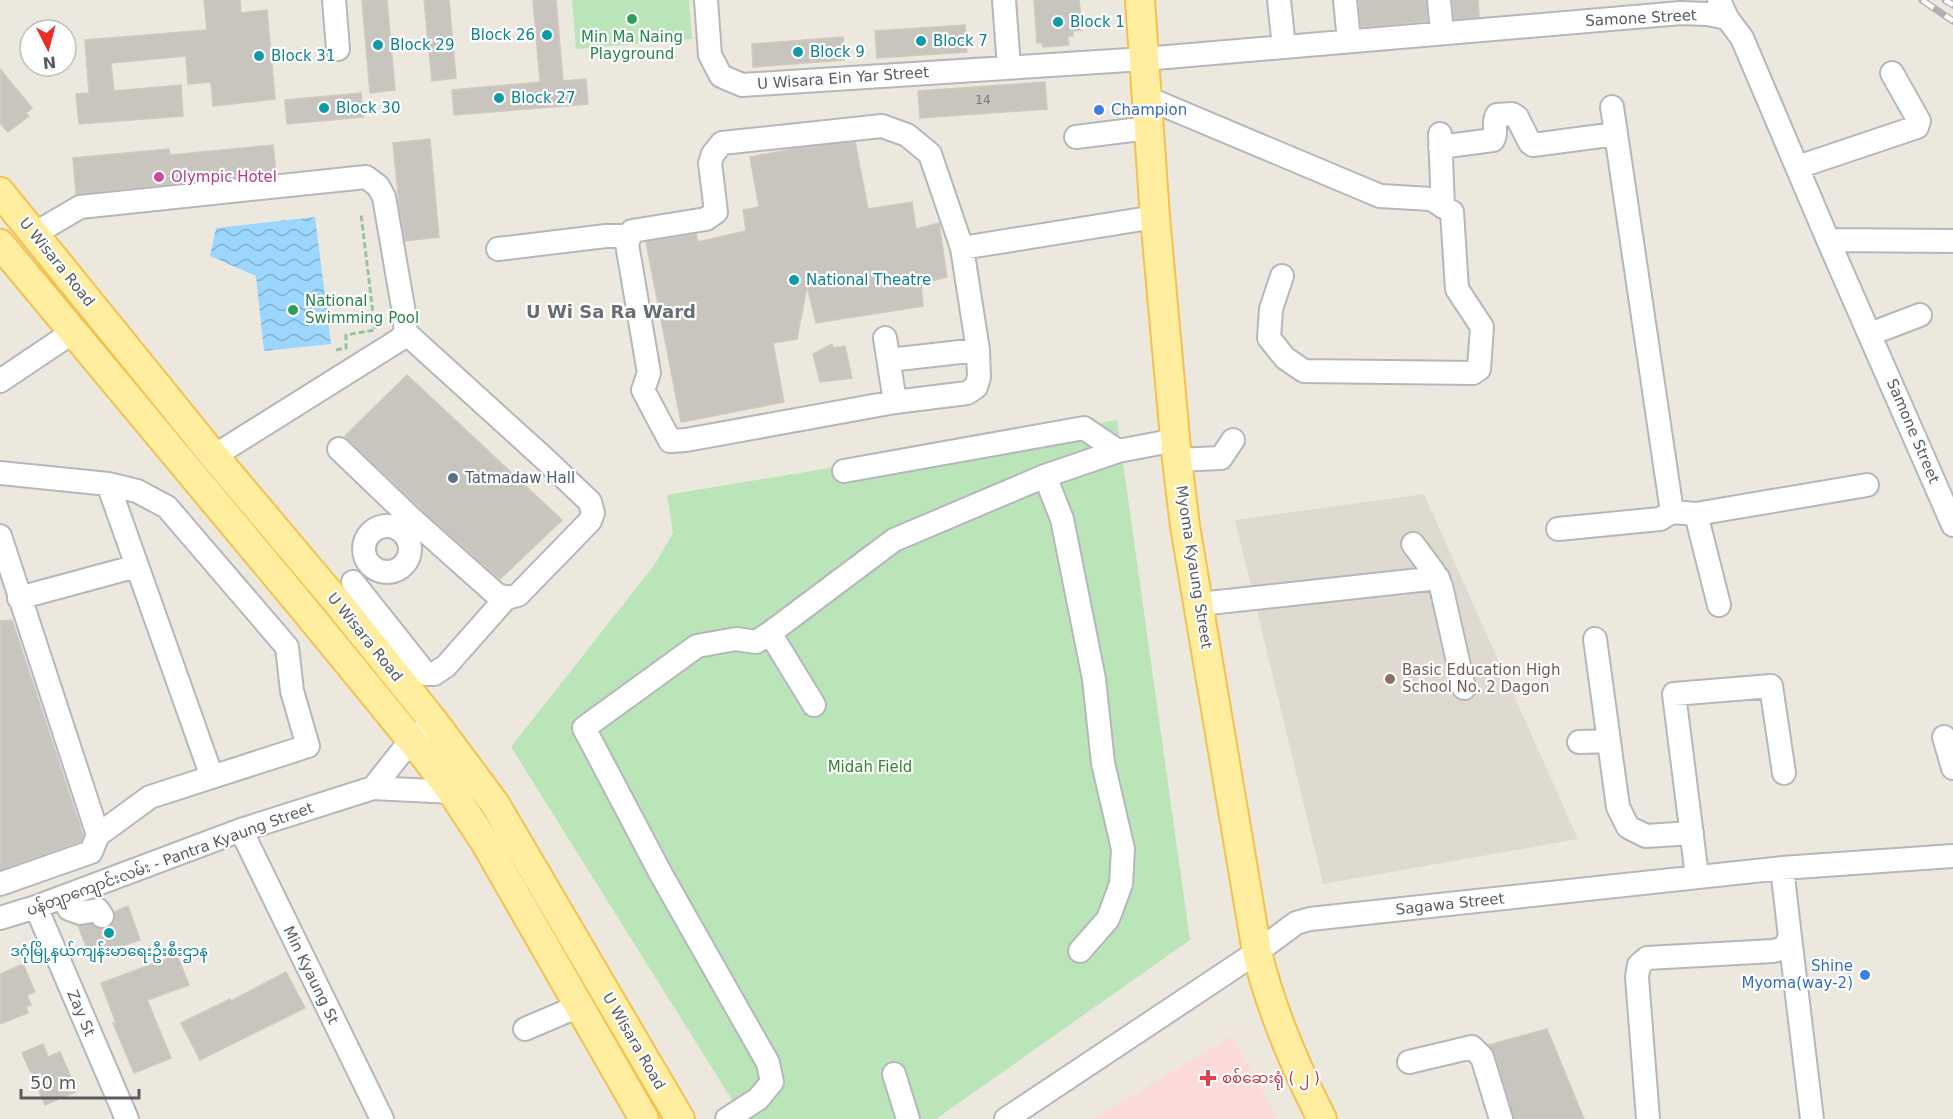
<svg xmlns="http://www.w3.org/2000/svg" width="1953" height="1119" font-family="'DejaVu Sans','Noto Sans Myanmar',sans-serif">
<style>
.education{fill:#dedacf}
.medical{fill:#fbdad8}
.green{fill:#bae5b9}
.water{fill:url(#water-waves)}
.building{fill:#c8c5be;stroke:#d0c9bd;stroke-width:1.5}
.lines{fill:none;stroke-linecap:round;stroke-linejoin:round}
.minor-casing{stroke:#b5b7bc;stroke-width:26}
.major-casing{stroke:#f4c14e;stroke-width:32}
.path{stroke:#92c6a0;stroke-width:3;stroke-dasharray:6 3;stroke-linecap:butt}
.minor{stroke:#fff;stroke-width:22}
.major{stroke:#ffeda0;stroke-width:28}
.rail-casing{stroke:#b0b1b1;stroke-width:7}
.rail{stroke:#fff;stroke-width:4.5;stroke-dasharray:14;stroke-linecap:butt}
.leisure-dot{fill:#2e9e5b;stroke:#fff;stroke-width:2}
.culture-dot{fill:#0f9aa8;stroke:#fff;stroke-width:2}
.shop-dot{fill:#3f7fe0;stroke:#fff;stroke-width:2}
.hotel-dot{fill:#d1479c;stroke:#fff;stroke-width:2}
.service-dot{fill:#5c6f8a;stroke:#fff;stroke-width:2}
.education-dot{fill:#8d6e63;stroke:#fff;stroke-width:2}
.health-dot{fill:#e0444e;stroke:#fff;stroke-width:2}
.labels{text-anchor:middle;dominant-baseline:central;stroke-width:4.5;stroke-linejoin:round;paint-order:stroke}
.number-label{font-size:12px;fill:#747678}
.street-label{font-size:15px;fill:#585c60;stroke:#fff}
.culture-label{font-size:15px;fill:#0d838f;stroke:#fff;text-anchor:start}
.leisure-label{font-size:15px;fill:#27864d;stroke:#fff}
.shop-label{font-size:15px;fill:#366cbe;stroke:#fff;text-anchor:start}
.hotel-label{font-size:15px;fill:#b23c85;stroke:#fff;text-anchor:start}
.service-label{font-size:15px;fill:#4e5e75;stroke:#fff;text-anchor:start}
.education-label{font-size:15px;fill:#785e54;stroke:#fff;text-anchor:start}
.park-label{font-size:15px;fill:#328533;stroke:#fff}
.health-label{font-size:15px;fill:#be3a42;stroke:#fff;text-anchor:start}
.quarter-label{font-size:18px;font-weight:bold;fill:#686e72;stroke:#fff}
</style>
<defs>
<pattern id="water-waves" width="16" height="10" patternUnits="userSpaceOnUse" patternTransform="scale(1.5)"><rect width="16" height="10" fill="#9bd6ff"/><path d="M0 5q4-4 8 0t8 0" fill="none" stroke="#81b1d2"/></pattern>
</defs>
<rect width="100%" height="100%" fill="#ece8de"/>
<path class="education" d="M1424,494l154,345 -255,45 -88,-364z"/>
<path class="medical" d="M1232,1036l45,83h-184z"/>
<path class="green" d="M572,0h117l3,39 -116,10z
M1117,420l73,520 -254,179h-192l-233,-372 144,-183 18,-31 -6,-38z"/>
<path class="water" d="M315,217l16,127 -67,7 -8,-75 -46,-20 6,-28z"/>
<path class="building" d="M204,0h36l1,13 26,-3 8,89 -62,7 -2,-24 -23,2 -2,-28 -75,7 3,28 67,-6 2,31 -104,8 -3,-30 13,-1 -4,-53 122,-10z
M362,0h25l8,90 -25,3z
M424,0h25l7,78 -24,3z
M533,0h23l7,81 23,-2 2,25 -134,11 -2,-25 88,-8z
M1034,0h45l3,30 -9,1v5h-5l1,9 -26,2 -1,-4h-5z
M1359,0h67l1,21 -66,6z
M1453,0h25l1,17 -25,2z
M965,25l2,27 -90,6 -2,-27z
M843,37l1,23 -91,7 -1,-23z
M0,69l32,39 -6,5 3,3 -21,16 -8,-9z
M1045,82l2,27 -127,9 -2,-27z
M361,93l2,24 -76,7 -2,-24z
M430,139l9,98 -34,4 -6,-37 -6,-61z
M855,142l13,67 44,-7 4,27 23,-6 8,54 -26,7 2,22 -107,17 -9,-37 -10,53 -24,4 11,59 -103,20 -35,-180 50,-8 2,8 48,-11 -3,-21 16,-3 -9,-50 48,-9z
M273,145l3,28 -200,21 -3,-36 96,-9 1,6z
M832,344l1,4 12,-2 7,32 -32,4 -7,-28z
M407,375l155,145 -62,59 -68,-60 -87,-83z
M12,620l71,215 -2,6 -81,29v-249z
M128,906l12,34 -50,16 -12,-30 14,-1 10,4 7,-2 5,-6v-9z
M177,955l12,30 -42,15 24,58 -37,15 -21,-50h3l-15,-40z
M23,964l12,28 -8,3 4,10 -5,2 2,6 -28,11v-50z
M286,972l19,36 -105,52 -19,-37 49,-24 1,2z
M1547,1029l37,90h-70l-19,-66 -6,-8z
M43,1044l5,13 12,-5 17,39 -32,14 -23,-52z"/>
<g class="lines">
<g class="minor-casing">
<path id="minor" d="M334,0l4,49
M706,0l4,55 11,21 21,9 402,-26 537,-46 27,1 19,4
M1004,0l5,67
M1279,0l5,47
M1345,0l4,41
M1439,0l3,32
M1719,0l8,18 15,20 86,202 125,285
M1147,98l233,98 51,3 21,13 5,77 25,38 -3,42 -6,4 -169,-2 -19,-13 -16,-20 2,-29 11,-33
M1612,107l60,405 24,2 23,91
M882,126l25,9 23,19 32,94 16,102 1,27 -3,10 -9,6 -72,9 -209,38 -16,1 -27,-51 6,-17 -22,-129 5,-13 74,-12 10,-7 -6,-49 3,-9 9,-11z
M1440,134l3,73
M1076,137l72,-9
M1440,147l53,-7c5,-8 -1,-18 4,-25l15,-1 5,3 13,26 3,2 83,-11
M1798,167l119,-40 2,-6 -27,-48
M34,234l46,-27 286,-30 12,9 6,11 20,116 2,20 141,128 43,41 3,11 -3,8 -72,74 -12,3 -10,-4 -83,-74 -10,13
M1828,240l125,1
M962,248l193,-31
M498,249l108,-13h22
M1870,334l50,-19
M885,338l10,64
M889,360l89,-10
M0,381l73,-49
M339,449l74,71
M214,456l185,-116 7,-7
M1177,460l44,-2 12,-18
M844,471l240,-43 34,23
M0,473l108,11 29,7 30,16 120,140 5,44 16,55 -158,51 -52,38 -7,17 -91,32
M1045,476l17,43 32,160 9,84 20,86 -2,35 -13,35 -28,32
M108,484l104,293
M1696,514l171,-29
M364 549a23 23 0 1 1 46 0a23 23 0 1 1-46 0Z
M1558,529l102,-10 12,-7
M0,536l98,299
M1413,544l20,27 8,15 23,102
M353,582l73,92h8l12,-8 60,-68
M19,598l118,-32
M1200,604l238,-26
M770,633l124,-93 151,-64 73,-25 58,-11
M1595,639l23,168 10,20 18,9 46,-3
M1944,737l9,31
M1579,742l30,-1
M373,788l38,-48 12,-9
M241,830l141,289
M1697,876l-23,-182 97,-8 13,87
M63,897l6,12 11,4 18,-3 4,6
M36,907l91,212
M0,918l36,-11 205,-77 132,-42 79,4 10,-3
M1790,937l22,182
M525,1029l54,-23
M1409,1062l63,-15 10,10 19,62
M894,1074l14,45
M727,1119l31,-20 14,-17 -4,-19 -106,-187 -78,-148 113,-82 39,-7 20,3 14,-9 44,72
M1006,1119l251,-167 39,-29 14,-4 472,-51 171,-12
M1648,1119l-11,-142 2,-12 8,-7 126,-7 11,-3 6,-11 -8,-69"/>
</g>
<g class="major-casing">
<path id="major" d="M1140,0l15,217 22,243 8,66 72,426c14,58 38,114 65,167
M0,192l214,264 123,146 97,120 61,82 185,315
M0,244l305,366 122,149 25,33 33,50 159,277"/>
</g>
<path class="path" d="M336,350l10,-2v-13l29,-5 -14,-116"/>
<use href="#minor" class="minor"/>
<use href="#major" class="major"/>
<g class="rail-casing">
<path id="rail" d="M1922,0l31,21
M1945,0l8,5"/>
</g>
<use href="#rail" class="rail"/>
</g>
<g class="leisure-dot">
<circle cx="632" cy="19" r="6"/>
<circle cx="293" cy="310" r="6"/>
</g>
<g class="culture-dot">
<circle cx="1058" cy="22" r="6"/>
<circle cx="547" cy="35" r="6"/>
<circle cx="921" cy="41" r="6"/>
<circle cx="378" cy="45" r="6"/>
<circle cx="798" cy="52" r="6"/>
<circle cx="259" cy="56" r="6"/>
<circle cx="499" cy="98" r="6"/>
<circle cx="324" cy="108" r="6"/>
<circle cx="794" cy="280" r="6"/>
<circle cx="109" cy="933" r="6"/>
</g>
<g class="shop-dot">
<circle cx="1099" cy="110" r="6"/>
<circle cx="1865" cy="975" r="6"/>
</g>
<circle class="hotel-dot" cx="159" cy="177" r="6"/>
<circle class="service-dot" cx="453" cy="478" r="6"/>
<circle class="education-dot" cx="1390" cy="679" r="6"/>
<path class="health-dot" d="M1205 1069h6v6h6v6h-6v6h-6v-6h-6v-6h6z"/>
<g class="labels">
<g class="number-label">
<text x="983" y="100">14</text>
</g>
<g class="street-label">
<text transform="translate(1641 18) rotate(-3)">Samone Street</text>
<text transform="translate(843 78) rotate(-4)">U Wisara Ein Yar Street</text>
<text transform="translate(57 262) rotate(51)">U Wisara Road</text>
<text transform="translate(1913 431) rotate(67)">Samone Street</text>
<text transform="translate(1194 567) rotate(81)">Myoma Kyaung Street</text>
<text transform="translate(365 637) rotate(51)">U Wisara Road</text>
<text transform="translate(170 859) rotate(-20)">ပန်တျာကျောင်းလမ်း - Pantra Kyaung Street</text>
<text transform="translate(1450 904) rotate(-6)">Sagawa Street</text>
<text transform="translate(311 975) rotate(64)">Min Kyaung St</text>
<text transform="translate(81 1013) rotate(67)">Zay St</text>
<text transform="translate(634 1041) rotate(60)">U Wisara Road</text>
</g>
<g class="culture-label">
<text x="1070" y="22">Block 1</text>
<text x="535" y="35" text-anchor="end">Block 26</text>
<text x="933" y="41">Block 7</text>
<text x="390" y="45">Block 29</text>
<text x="810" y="52">Block 9</text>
<text x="271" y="56">Block 31</text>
<text x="511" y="98">Block 27</text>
<text x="336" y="108">Block 30</text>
<text x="806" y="280">National Theatre</text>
<text x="109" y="951" text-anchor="middle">ဒဂုံမြို့နယ်ကျန်းမာရေးဦးစီးဌာန</text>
</g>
<g class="leisure-label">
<text x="632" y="37">Min Ma Naing<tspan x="632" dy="17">Playground</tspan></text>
<text x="305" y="301" text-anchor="start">National<tspan x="305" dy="17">Swimming Pool</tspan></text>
</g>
<g class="shop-label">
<text x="1111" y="110">Champion</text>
<text x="1853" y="966" text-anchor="end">Shine<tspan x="1853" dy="17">Myoma(way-2)</tspan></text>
</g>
<g class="hotel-label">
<text x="171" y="177">Olympic Hotel</text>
</g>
<g class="service-label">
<text x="465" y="478">Tatmadaw Hall</text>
</g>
<g class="education-label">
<text x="1402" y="670">Basic Education High<tspan x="1402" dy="17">School No. 2 Dagon</tspan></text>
</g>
<g class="park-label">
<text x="870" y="767">Midah Field</text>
</g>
<g class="health-label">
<text x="1222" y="1078">စစ်ဆေးရုံ ( ၂ )</text>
</g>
<g class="quarter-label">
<text x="611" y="311">U Wi Sa Ra Ward</text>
</g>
</g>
<g transform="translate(48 48) rotate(174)"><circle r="28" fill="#ffffff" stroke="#bcbebf" stroke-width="1.5"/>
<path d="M0-4.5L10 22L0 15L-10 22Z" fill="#ed2d23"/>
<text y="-9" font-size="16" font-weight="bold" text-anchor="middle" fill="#585c60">N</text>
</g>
<path d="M21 1089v9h118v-9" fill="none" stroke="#585c60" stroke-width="3"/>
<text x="30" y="1089" font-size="18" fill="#585c60" stroke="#ffffff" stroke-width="4.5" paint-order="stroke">50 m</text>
</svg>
